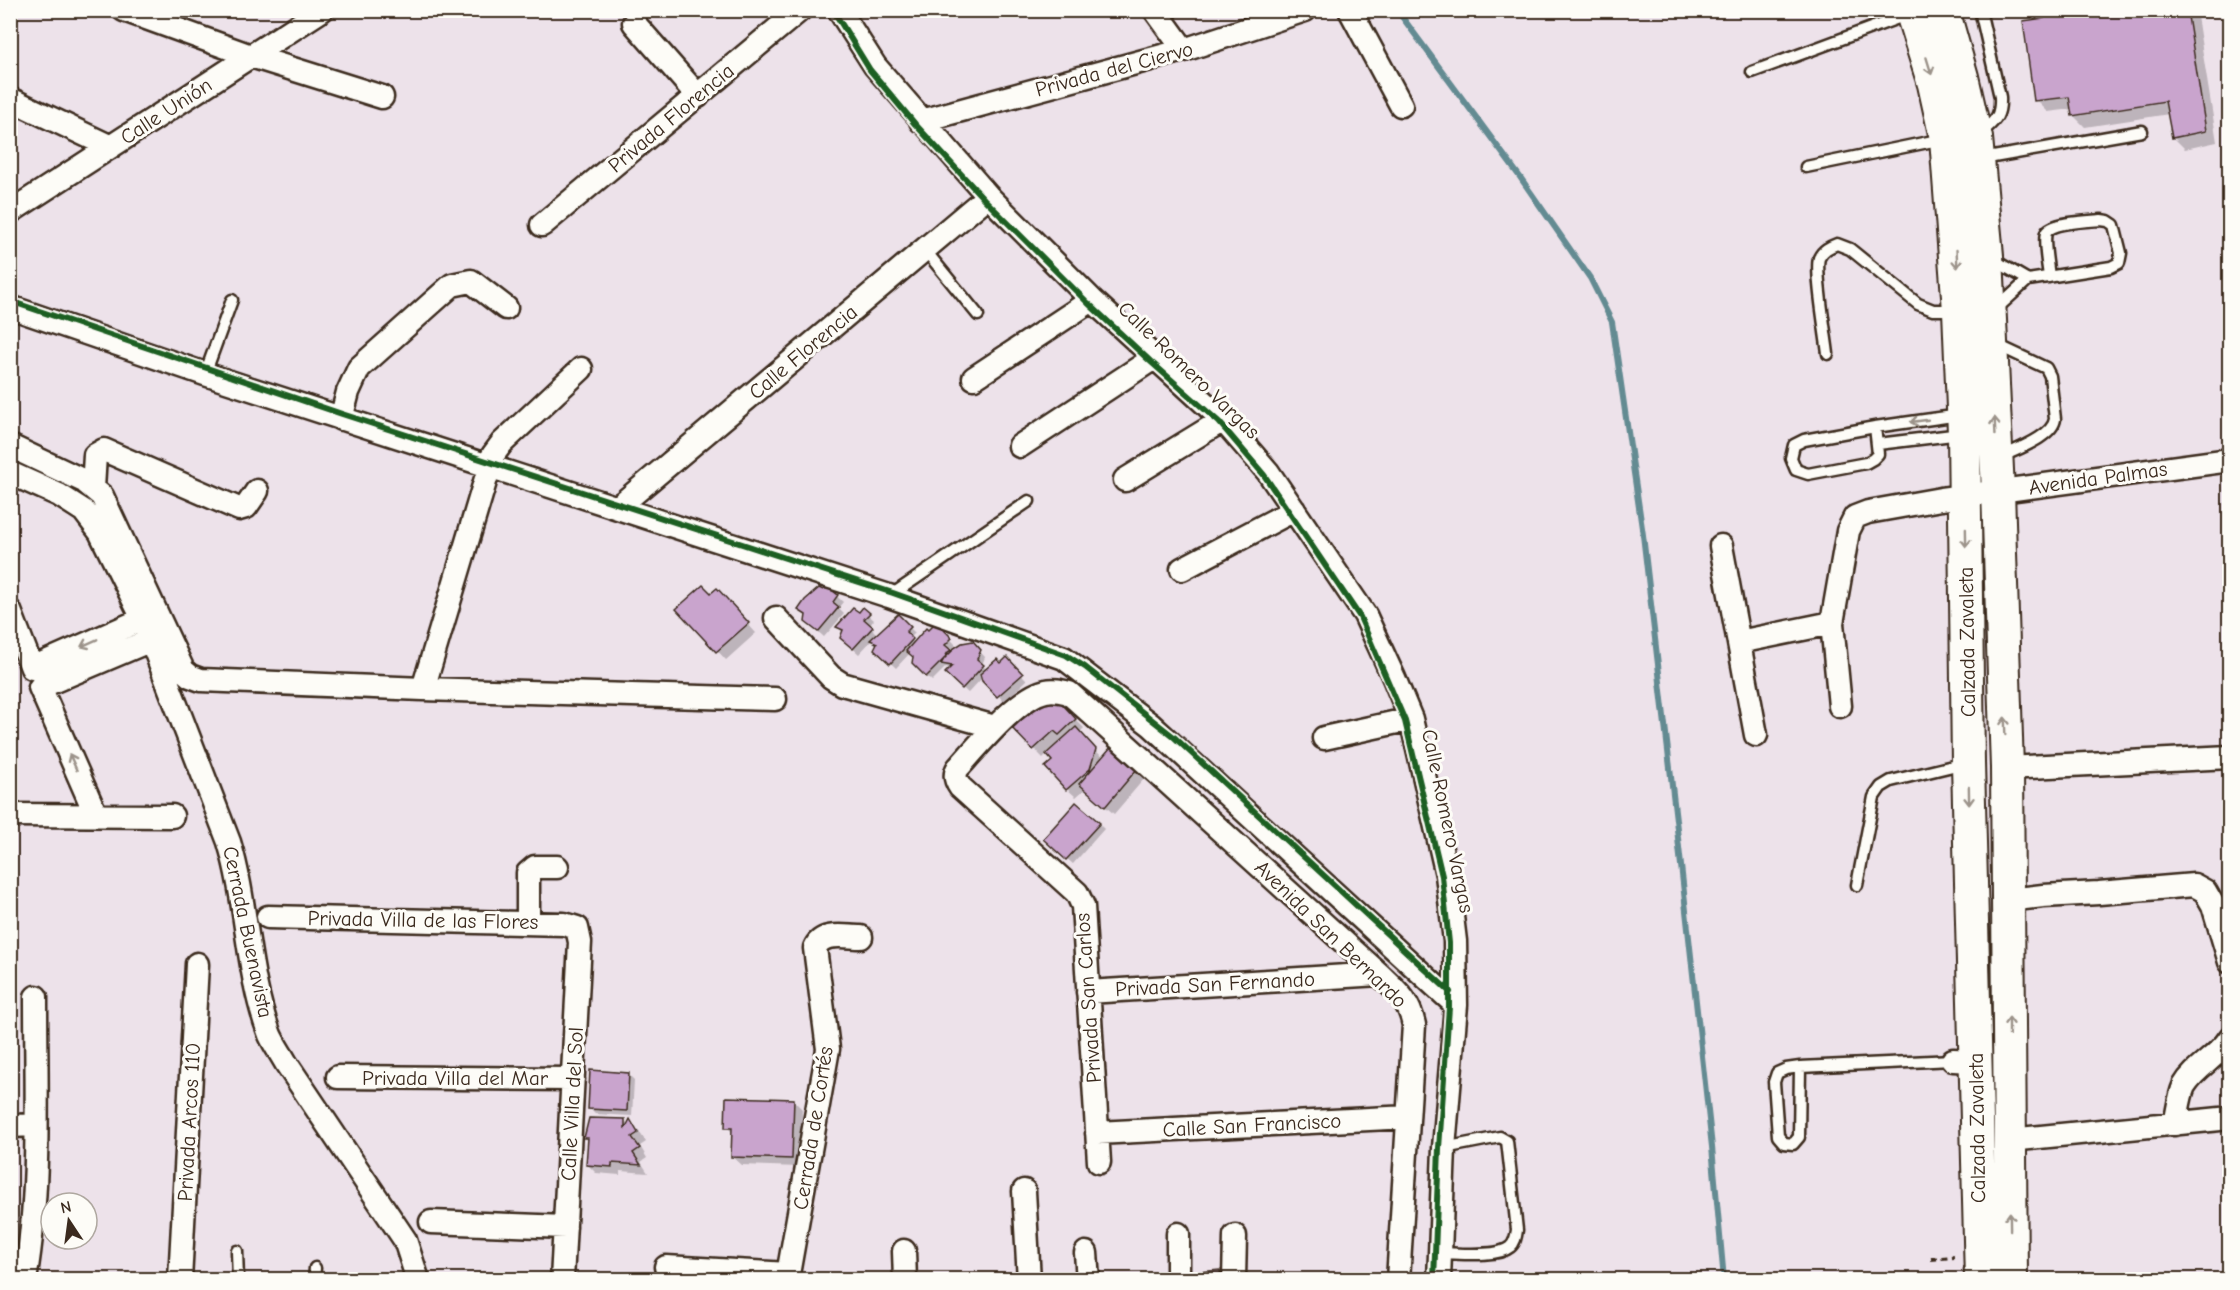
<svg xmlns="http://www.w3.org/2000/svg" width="2240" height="1290" font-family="'Comic Neue',sans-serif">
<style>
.shadow{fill:#0003}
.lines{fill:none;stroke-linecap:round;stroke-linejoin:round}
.stream{stroke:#648b92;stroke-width:6}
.building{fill:#c9a4cd;stroke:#3b2a1e;stroke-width:1.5}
.service-casing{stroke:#3b2a1e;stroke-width:15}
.minor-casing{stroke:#3b2a1e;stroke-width:27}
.secondary-casing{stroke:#3b2a1e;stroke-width:36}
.path{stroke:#3b2a1e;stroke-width:4;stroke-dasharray:6 4.5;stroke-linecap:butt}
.service{stroke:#fdfcf7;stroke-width:10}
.minor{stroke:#fdfcf7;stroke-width:22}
.secondary{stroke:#fdfcf7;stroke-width:32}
.cycleway-casing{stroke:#fdfcf7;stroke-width:10}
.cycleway{stroke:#1b5e20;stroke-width:6}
.oneway{stroke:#9c938a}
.labels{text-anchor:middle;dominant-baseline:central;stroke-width:6;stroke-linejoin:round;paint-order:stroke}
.street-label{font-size:21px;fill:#3b2a1e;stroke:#fdfcf7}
</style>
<rect width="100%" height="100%" fill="#ede2ea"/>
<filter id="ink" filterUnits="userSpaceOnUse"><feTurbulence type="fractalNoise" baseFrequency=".0167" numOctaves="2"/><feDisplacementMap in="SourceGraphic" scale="12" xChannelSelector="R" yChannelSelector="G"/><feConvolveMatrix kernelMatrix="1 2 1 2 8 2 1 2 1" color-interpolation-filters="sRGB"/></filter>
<g filter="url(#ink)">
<path class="shadow" d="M2044,10h152l21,132 -32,7 -12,-12 -4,-23 -84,13 -12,-12 -1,-6 -24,3 -12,-12 10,-81z
M828,588l15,14 -5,6 6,6 -20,23 -11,-10 -6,-11 -7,-6z
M711,595l14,4 31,34 -30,27 -47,-51z
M863,610l11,10 -5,6 9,9 20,-19 17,17 -5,5 5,5 21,-19 20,21 -6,6 22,-8 13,14 -3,8 5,5 14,-5 6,-5 20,20 -23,22 -21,-25 -15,16 -21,-20 3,-4 -4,-2 -14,14 -19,-18 2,-5 -5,-5 -14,15 -20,-19 1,-3 -5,-6 -13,14 -12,-11 -4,-11 -5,-5z
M1053,697l31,31 -5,5 24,25 33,12 8,9 -30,35 -29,-25 -9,8 -9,-8 -13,-27 -7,-8 -4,4 -30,-31z
M1099,824l5,5 -31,35 -23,-20z
M628,1074l6,6 -2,36 -37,-2 -6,-6z
M793,1100l9,9 -2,58 -58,-2 -9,-8 1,-23 -7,-7z
M624,1120l5,5 1,-3 8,8 8,12 -6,4 7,12 -6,4 7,11 -28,-2v4l-24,-2 -9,-9 2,-23 -4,-4z"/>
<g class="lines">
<path class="stream" d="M1397,10l123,167 70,101 22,44 31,213 33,285 36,327 12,133"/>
</g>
<path class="building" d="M2043,10h144l19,121 -34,7 -7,-37 -93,15 -3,-19 -35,4 -11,-80 21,-3z
M703,585l8,8 6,-5 32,35 -33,29 -40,-43z
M828,587l10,8 -5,7 6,5 -21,25 -13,-10 1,-7 -8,-5 7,-10 14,-12 4,2z
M863,607l7,6 -6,6 9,8 -20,22 -13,-11 3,-8 -7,-3 17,-19 6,4z
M898,614l13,13 -5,5 7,7 -23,25 -16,-15 3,-6 -7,-3z
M936,622l16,16 -7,7 7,6 -26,26 -14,-14 1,-6 -7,-6 20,-23 2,2z
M973,641l8,9 -4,9 7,6 -22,24 -17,-16 7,-7 -11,-2 7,-12 14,-9z
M1007,657l16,17 -26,23 -15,-16 -2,-7 17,-15 4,4z
M1044,694l10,1 22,24 -17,16 -5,-4 -21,19 -23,-24z
M1076,727l20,22 -6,20 -24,21 -21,-23 7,-6 -6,-7z
M1111,747l26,22 -32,38 -26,-23z
M1076,802l24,21 -34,37 -23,-21z
M590,1070l39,3 -2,38 -39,-2z
M726,1097l68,2 -2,60 -61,-2 1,-29h-7z
M589,1118l36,1v10l5,-10 8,14 -6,4 8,11 -7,5 8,12 -29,-2v4l-26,-2 2,-27h-4z
M1220,1270l1,10h-21l-1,-8z"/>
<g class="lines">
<g class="service-casing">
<path id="service" d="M1980,10l20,87c1,21 -6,24 -20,37
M1752,72l157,-58
M1982,159l160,-28
M1806,167l137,-28
M925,250l53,65
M1992,259l36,21
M1994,311l34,-31 83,-13 8,-4 2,-10 -7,-28 -6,-4 -7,-1c-12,1 -50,2 -55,13 -3,9 2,33 3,44
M1995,344l51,24 4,8 5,43c-2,18 -41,31 -56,39
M1828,354c-2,-18 -13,-82 -9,-96 4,-8 10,-11 18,-14l13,5 68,55 15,6h23
M205,374l27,-74
M1875,427l3,27 -5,5 -7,4 -58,11 -12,-4 -5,-12 3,-13 10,-5 71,-13 85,-12
M1878,444l83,-10
M890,596l139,-95
M1857,885l17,-88 7,-10 10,-6 74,-18
M1800,1067l-1,70 -6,7 -9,-1 -6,-7 -4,-54 3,-9 9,-4 14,-2 153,-7
M237,1251l1,29
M1440,1253c16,0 57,5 70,-6 5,-4 6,-10 7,-17l-10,-89 -7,-4 -56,11
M314,1280l1,-12"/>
</g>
<g class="minor-casing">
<path id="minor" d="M124,10l127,46 131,41
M839,10l36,56 113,130 104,104 131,120 45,52 97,143 29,63 17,41 36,156 8,66 1,64 -12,143 -5,132
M1155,10l29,40
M1350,10l51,95
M634,23l64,73
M10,99l101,48
M921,121l263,-71 121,-40
M10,212l312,-202
M542,225l258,-215
M10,307l195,67 684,222 175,62 87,67 305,280
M974,378l118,-78
M341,419l7,-27 11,-24 93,-83 19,-4 35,27
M10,446l74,35 18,15 81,174 7,6 11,4 222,9 352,10
M1020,446l134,-88
M10,473l49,22 25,16 16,21 43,87 86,223c19,62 17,131 41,193 4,9 11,19 16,28l119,177 13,40
M1125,480l98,-60
M93,488l2,-33 9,-5 135,59 7,-2 11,-16
M618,507l370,-311
M1721,546l35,189
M1182,569l112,-59
M10,611l22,57 111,-49
M776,618l55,59 11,7 153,43
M1739,642l93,-19
M423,689l70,-234 9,-12 79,-74
M1840,706l-8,-83 16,-92 7,-14 13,-5 73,-13 289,-39
M1324,738l87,-19
M2007,768l223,-11
M10,815l162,1
M96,815l-56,-128 111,-47
M2008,900l35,-4 56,-3 95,-8 11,6 8,14 17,57
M268,917l296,7 13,4 3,14 -18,338
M528,923v-50l7,-6h22
M1088,992l291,-18
M1953,1060l22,1
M338,1077l235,2
M2175,1124c3,-12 4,-27 9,-38 11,-19 34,-29 46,-48
M10,1126l26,-1
M1097,1133l311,-16
M2010,1140l220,-22
M1099,1162l-16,-256 -6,-13 -117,-106c-5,-7 -6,-12 -2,-19 19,-21 61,-72 88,-77 8,-2 15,0 23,2l310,281c18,17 30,26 35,51l-16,255
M1024,1191l5,89
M431,1222l134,5
M1178,1234v46
M904,1251l1,29
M1086,1253l2,27
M666,1267l122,7
M25,1280c16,-93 11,-189 11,-283
M180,1280l17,-316
M787,1280l41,-231 -13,-101c7,-17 30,-11 46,-11
M1234,1280l1,-44"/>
</g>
<g class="secondary-casing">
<path id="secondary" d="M1911,10l23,74 12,54 13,172 5,123 4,330 13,517
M1943,10l19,67 14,61 11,118 11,235 9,277 4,512"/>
</g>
<path class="path" d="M1931,1259l23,-2"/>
<use href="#service" class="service"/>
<use href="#minor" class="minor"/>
<use href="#secondary" class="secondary"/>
<g class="cycleway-casing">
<path id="cycleway" d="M833,10l37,60 45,54 69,75 104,104 62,58 69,61 45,53 96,142 45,104 37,155 7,67v64l-10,141 -5,132
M10,301l332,113 551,179 173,62 19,12 89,70 276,255"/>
</g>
<use href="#cycleway" class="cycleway"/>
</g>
<defs><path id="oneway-shaft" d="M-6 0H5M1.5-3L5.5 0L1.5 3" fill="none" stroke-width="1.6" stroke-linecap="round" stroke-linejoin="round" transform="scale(1.5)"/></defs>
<g class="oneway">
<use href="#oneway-shaft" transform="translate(1929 66) rotate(73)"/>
<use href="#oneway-shaft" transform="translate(1957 259) rotate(87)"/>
<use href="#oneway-shaft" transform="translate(1919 421) rotate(172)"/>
<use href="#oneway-shaft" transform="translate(1995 426) rotate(-93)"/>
<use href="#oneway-shaft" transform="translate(1966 538) rotate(89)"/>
<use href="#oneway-shaft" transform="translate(89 643) rotate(156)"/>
<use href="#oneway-shaft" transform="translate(2005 726) rotate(-92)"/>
<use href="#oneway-shaft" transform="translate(73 762) rotate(-114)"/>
<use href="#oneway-shaft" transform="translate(1969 796) rotate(89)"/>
<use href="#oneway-shaft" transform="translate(2009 1026) rotate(-90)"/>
<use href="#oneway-shaft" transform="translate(2010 1221) rotate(-91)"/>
</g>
</g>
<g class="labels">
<g class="street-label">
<text transform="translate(1114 69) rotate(-15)">Privada del Ciervo</text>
<text transform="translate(166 111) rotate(-33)">Calle Unión</text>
<text transform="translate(671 118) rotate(-40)">Privada Florencia</text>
<text transform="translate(803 352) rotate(-40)">Calle Florencia</text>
<text transform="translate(1189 370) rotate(44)">Calle Romero Vargas</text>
<text transform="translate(2098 478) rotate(-8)">Avenida Palmas</text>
<text transform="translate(1967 642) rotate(-91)">Calzada Zavaleta</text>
<text transform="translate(1448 821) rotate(78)">Calle Romero Vargas</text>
<text transform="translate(423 920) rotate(1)">Privada Villa de las Flores</text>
<text transform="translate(248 932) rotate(78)">Cerrada Buenavista</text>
<text transform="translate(1331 934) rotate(44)">Avenida San Bernardo</text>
<text transform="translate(1215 984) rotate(-3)">Privada San Fernando</text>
<text transform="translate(1088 998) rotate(-94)">Privada San Carlos</text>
<text x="455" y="1078">Privada Villa del Mar</text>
<text transform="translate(572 1104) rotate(-87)">Calle Villa del Sol</text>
<text transform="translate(189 1122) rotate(-87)">Privada Arcos 110</text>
<text transform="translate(1252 1125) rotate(-3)">Calle San Francisco</text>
<text transform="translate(813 1128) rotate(-81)">Cerrada de Cortés</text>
<text transform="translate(1977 1128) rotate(-91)">Calzada Zavaleta</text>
</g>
</g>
<rect width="2240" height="1290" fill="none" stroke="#fdfcf7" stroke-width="36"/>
<rect x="18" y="18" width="2204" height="1254" fill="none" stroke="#3b2a1e" stroke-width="2" filter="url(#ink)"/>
<g transform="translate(69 1221) rotate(347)"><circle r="28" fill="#fdfcf7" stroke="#afa8a0" stroke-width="1.5"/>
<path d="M0-4.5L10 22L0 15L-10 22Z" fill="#3b2a1e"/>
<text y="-9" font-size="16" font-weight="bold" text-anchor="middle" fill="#3b2a1e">N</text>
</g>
</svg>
